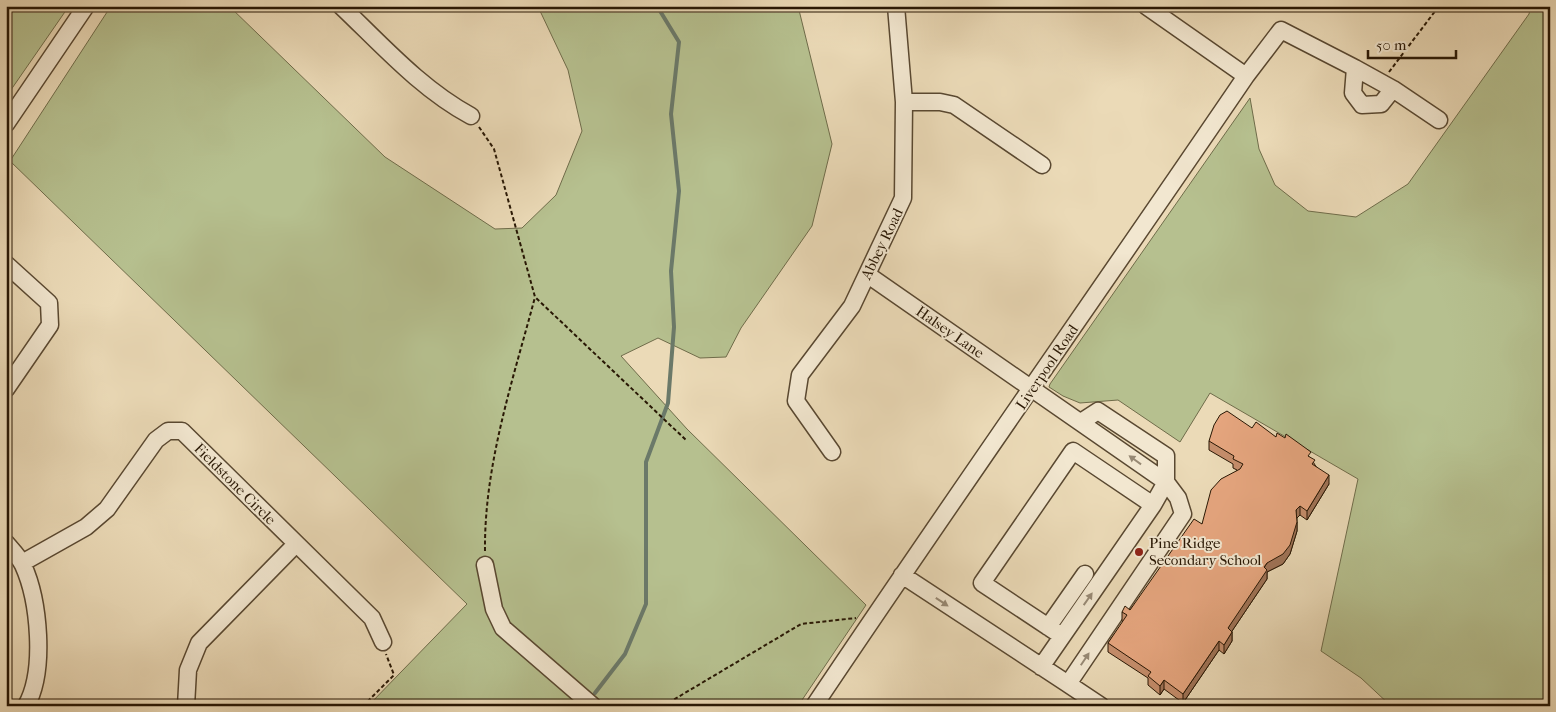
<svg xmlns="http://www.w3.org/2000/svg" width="1556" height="712" font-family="'IM FELL French Canon',serif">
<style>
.green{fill:#b6c08f;stroke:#6f6c4a}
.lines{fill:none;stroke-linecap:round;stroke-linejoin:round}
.stream{stroke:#6b7969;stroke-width:4}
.minor-casing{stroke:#594831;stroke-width:19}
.path{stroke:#281704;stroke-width:2;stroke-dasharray:4 2.5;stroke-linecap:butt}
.minor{stroke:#f2e7d0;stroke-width:16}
.wall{fill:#c58e6c;stroke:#281704}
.shaded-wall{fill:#a07458;stroke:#281704}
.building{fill:#e5a57e;stroke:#281704}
.oneway{fill:#978974}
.poi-dot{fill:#8f2418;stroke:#f2e7d0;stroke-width:2}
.labels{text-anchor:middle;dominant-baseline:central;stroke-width:4;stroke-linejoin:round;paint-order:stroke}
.street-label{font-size:15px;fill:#281704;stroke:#f2e7d0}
.poi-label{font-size:15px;fill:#281704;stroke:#f2e7d0;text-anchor:start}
</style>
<rect width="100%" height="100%" fill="#ebdab7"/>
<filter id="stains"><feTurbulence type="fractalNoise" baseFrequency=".004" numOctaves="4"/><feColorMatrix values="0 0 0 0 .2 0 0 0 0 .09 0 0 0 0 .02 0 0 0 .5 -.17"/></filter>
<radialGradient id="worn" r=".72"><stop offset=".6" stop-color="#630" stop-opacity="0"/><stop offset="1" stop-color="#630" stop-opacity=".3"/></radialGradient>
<path class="green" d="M6,6h63l-63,91z
M111,6h118l156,151 110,72 27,-1 34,-33 26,-64 -14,-61 -27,-57 -5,-7h262l34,138 -20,82 -71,102 -15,29 -26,1 -42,-20 -37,18 66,73 179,176 -68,101h-430l99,-102 -457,-443z
M1531,6h19v700h-159l-30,-28 -40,-27 37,-172 -148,-86 -30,49 -62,-42 -38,3 -17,-7 -14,-9 1,-3 200,-286 9,51 16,36 33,26 48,6 52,-33 121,-170z"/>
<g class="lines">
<path class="stream" d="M595,693l30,-39 21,-50v-142l22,-59 6,-76 -3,-56 8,-80 -8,-77 8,-72 -22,-36"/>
<g class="minor-casing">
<path id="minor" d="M341,6c41,39 80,83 130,110
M1146,6l100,70
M1393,89l46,31
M904,102h36l14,3 88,60
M6,124l80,-118
M6,264l43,39 1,22 -44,64
M868,275l298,207 12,16 5,16 -115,170 -166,-109
M832,452l-36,-51 4,-26 52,-69 51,-108 1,-96 -8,-96
M6,543c6,7 13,14 17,22 16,35 23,106 3,141
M22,563l64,-36 21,-18 49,-69 12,-9h14l190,187 11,24
M485,565l9,44 9,19 90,78
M1048,627l37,-53
M1062,636l-80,-53 91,-132 80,54
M1041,667l112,-162 13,-23v-26l-68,-45 -17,11
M1068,684l33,22
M186,706l2,-36 11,-27 97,-99
M814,706c142,-212 289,-420 432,-630l35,-46 74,38 -2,25 9,12 19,-1 12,-15 -38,-21"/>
</g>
<path class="path" d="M1389,72l50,-66
M479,127l15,22 41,148 152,144
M485,551c-1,-86 28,-171 50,-254
M363,706l31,-31 -8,-21
M663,706l138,-82 55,-6"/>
<use href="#minor" class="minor"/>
</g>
<path class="wall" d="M1252,428l24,9 35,21 4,7 14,19 -22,36 -7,-5 -3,3v13l-7,23 -7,10 -16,8v7l-35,52v10l-8,13 -5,-4 -36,53 -19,-14 -4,6 -12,-10v-7l-40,-26v-9l15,-21 -1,-1v-9l8,-2 72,-86 35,-54 -4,-2v-4l-24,-14v-9z"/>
<path class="shaded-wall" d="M1329,475v9l-22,36v-9z
M1300,506v9l-4,4v-9z
M1297,522v9l-7,23 -7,10 -16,8v7l-39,58v-9l39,-65z
M1232,632v9l-8,13v-9z
M1219,641v9l-36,53v-9z
M1164,680v9l-4,6v-9z"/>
<path class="building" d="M1227,411l25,17 4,-6 20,15 1,-4 8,5 1,-4 25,18 -3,4 7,4 -3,4 17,11 -22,36 -7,-5 -4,4 1,12 -7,23 -7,9 -16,9 -3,4 3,3 -39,58 4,4 -8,13 -5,-4 -36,53 -19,-14 -4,6 -12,-10 3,-4 -43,-29 19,-28 -5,-3 3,-6 5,4 64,-91 8,5 9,-34 10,-11 19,-10 3,-5 -10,-5 1,-3 -25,-15 5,-16 6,-10z"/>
<defs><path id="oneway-solid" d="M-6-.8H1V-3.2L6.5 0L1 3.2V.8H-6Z" transform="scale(1.25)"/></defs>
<g class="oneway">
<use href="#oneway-solid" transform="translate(1135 460) rotate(-144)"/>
<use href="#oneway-solid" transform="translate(1088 599) rotate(-55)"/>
<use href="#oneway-solid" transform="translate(942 602) rotate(34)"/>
<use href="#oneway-solid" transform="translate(1085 659) rotate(-56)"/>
</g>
<circle class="poi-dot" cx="1139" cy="552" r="5"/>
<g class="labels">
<g class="street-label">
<text transform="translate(882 244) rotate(-64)">Abbey Road</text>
<text transform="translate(950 332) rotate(35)">Halsey Lane</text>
<text transform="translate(1047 367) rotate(-56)">Liverpool Road</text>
<text transform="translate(235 484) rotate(45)">Fieldstone Circle</text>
</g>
<g class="poi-label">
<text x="1149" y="543">Pine Ridge<tspan x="1149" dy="17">Secondary School</tspan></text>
</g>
</g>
<rect width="1556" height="712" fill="none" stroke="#ebdab7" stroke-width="25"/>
<rect x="8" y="8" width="1541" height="697" fill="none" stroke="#281704" stroke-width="2.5"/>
<rect x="12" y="12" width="1531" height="687" fill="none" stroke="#281704"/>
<path d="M1368 50v8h88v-8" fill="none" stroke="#281704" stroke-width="2.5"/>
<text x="1376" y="50" font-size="15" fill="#281704" stroke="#f2e7d0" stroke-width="4" paint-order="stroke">50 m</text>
<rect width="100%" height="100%" filter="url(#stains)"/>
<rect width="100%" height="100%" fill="url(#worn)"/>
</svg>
